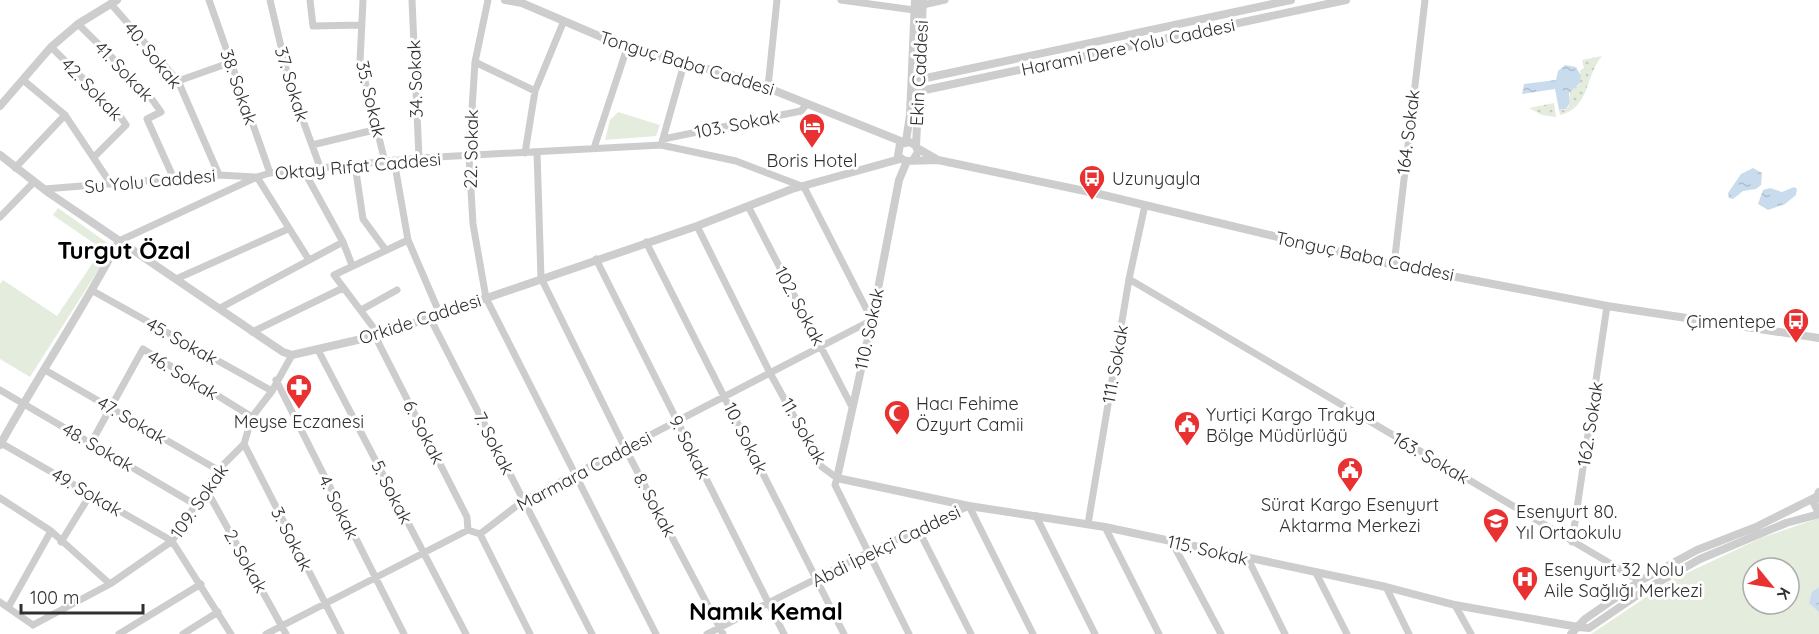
<svg xmlns="http://www.w3.org/2000/svg" width="1819" height="634" font-family="Quicksand,sans-serif">
<style>
.grass{fill:url(#grass-dots)}
.park{fill:#e4eddd;fill-rule:evenodd}
.water{fill:url(#water-ripples)}
.lines{fill:none;stroke-linecap:round;stroke-linejoin:round}
.minor{stroke:#cdcdcd;stroke-width:7}
.tertiary{stroke:#cdcdcd;stroke-width:8}
.labels{text-anchor:middle;dominant-baseline:central;stroke-width:6;stroke-linejoin:round;paint-order:stroke}
.street-label{font-size:18px;fill:#303030;stroke:#fff}
.poi-label{font-size:18px;fill:#303030;stroke:#fff;text-anchor:start}
.district-label{font-size:24px;font-weight:bold;fill:#000;stroke:#fff}
</style>
<defs>
<pattern id="grass-dots" width="8" height="8" patternUnits="userSpaceOnUse" patternTransform="scale(1.5)"><rect width="8" height="8" fill="#e4eddd"/><path d="M2 2h.1M6 6h.1" fill="none" stroke="#c4ccbe" stroke-width="1.8" stroke-linecap="round"/></pattern>
<pattern id="water-ripples" width="26" height="14" patternUnits="userSpaceOnUse" patternTransform="scale(1.5)"><rect width="26" height="14" fill="#c9dced"/><path d="M2 4q2-2 4 0t4 0M15 11q2-2 4 0t4 0" fill="none" stroke="#adbdcc"/></pattern>
</defs>
<rect width="100%" height="100%" fill="#fff"/>
<path class="grass" d="M1602,56c-17,20 -12,52 -42,59l-1,-5h6l5,-5v-14l10,-7v-13l4,-3 -2,-8z
M1554,103l2,14 -14,-2 -13,-7z"/>
<path class="park" d="M618,112l42,13 -4,11 -51,4 5,-20z
M58,208l55,39 -83,130 -30,-18v-75l3,-4 54,36 45,-67 -49,-34z
M1819,518v116h-228l79,-53 91,-43zM1753,568h36v36h-36z"/>
<path class="water" d="M1565,65l11,2 5,9 -1,7 -11,10 1,10 -4,6 -7,1 -4,-21 -33,5 2,-10 32,-4 2,-9z
M1753,168l9,5 -1,12 -5,4 -13,2 -10,8 -4,-1 -1,-5 13,-19z
M1794,187l3,2 -1,6 -11,9 -17,6 -10,-6 5,-14 7,-2 12,4z
M1819,587v25l-10,-9 3,-11z"/>
<g class="lines">
<path class="minor" d="M209,0l61,173
M270,0l20,85 30,82
M310,0l3,26 49,-1
M363,0l-3,61 25,101
M412,0l7,158
M488,0l-13,62 -6,95 4,67 13,74 170,336
M841,0l73,10
M111,4l67,77 41,94
M923,5l22,-5
M78,24l68,67 15,21 -14,7 27,60
M51,47l67,66 8,12 -32,32
M475,62l60,29
M23,80l42,35 46,69
M178,81l51,-18
M768,87l9,-87
M663,139l138,-28 6,-7
M662,142l22,-78
M312,145l66,-16
M594,148l33,-100
M537,152l4,126 84,170 98,186
M525,153l10,-62 28,-68
M394,160l14,80 31,72
M355,165l8,54 22,30
M15,168l50,-53
M303,169l40,73 9,23
M257,177l52,83
M44,189l175,-14 36,2
M748,206l103,199
M0,217l34,-35
M697,226l73,147 52,94 15,11 -2,7 74,149
M408,240l-74,35 45,60 -1,7 89,175 1,13
M119,241l138,-64 13,-4 149,-15 242,-13 75,16 68,26 68,133 -349,181 -43,33 -12,-4 -202,104
M646,242l198,392
M596,259l188,375
M1394,265l31,-265
M176,279l112,-50
M1129,279l511,302
M93,291l179,100
M220,308l123,-66
M361,310l36,-20
M429,316l163,318
M252,332l91,-44
M318,350l148,284
M45,370l173,100
M276,380l128,254
M0,390l196,115
M1,443l171,98 59,93
M91,443l52,-94 109,68
M244,444l97,190
M206,489l80,145
M0,498l51,33 59,53
M1036,516l59,118
M1088,524l41,-245 16,-74
M1105,527l54,107
M918,529l53,105
M480,534l50,100
M61,542l29,-47
M1172,542l49,92
M1572,542l35,-236
M1248,559l37,75
M1316,573l31,61
M1386,587l23,47
M0,602l33,23
M1455,605l16,29
M9,606l42,-75
M33,625l77,-41 62,-43 46,-71 26,-26 8,-27 20,-26 20,-36
M119,634l82,-50
M183,634l35,-22
M707,634l160,-81 102,-47 64,128"/>
<path class="tertiary" d="M505,0l17,3 105,45 116,30 160,64
M912,81l379,-81
M911,93l435,-93
M0,106l51,-59 27,-23 39,-24
M906,141l4,-26 5,-115
M916,146l7,-146
M917,148l21,12 161,34 295,71 213,41 212,32
M0,155l49,38 234,159 9,3 87,-20 318,-109 95,-37 108,-30
M913,160l5,-8 -2,-6 -6,-4 -10,2 -2,12 7,5 33,-1
M907,161l-8,19 -27,140 -35,158 132,28 136,21 281,60 69,18 123,22 11,1 59,-40 52,-29 86,-36 33,-9
M0,445c38,-69 82,-134 119,-204
M1819,492l-5,11 5,10
M1571,634l14,-15 55,-38 57,-31 59,-23 58,-29"/>
</g>
<defs>
<g id="hotel-pin" transform="scale(1.35)"><path d="M0 17L-7.5 6A9.5 9.5 0 1 1 7.5 6Z" fill="#e83130" stroke="#fff"/><path d="M-6-4.5h1.5V1H6V5H4.5V3h-9V5H-6ZM-4 0a1.8 1.8 0 1 1 3.6 0ZM.5 0V-2.5h3Q6-2.5 6 0Z" fill="#fff"/></g>
<g id="bus-pin" transform="scale(1.35)"><path d="M0 17L-7.5 6A9.5 9.5 0 1 1 7.5 6Z" fill="#e83130" stroke="#fff"/><path d="M-5-6H5V4H4V6H2V4H-2V6H-4V4H-5ZM-3.5-4V0h7V-4ZM-3.5 1.2v1.5H-2V1.2ZM2 1.2v1.5H3.5V1.2Z" fill="#fff"/></g>
<g id="pharmacy-pin" transform="scale(1.35)"><path d="M0 17L-7.5 6A9.5 9.5 0 1 1 7.5 6Z" fill="#e83130" stroke="#fff"/><path d="M-2-6h4v4h4v4h-4v4h-4v-4h-4v-4h4Z" fill="#fff"/></g>
<g id="mosque-pin" transform="scale(1.35)"><path d="M0 17L-7.5 6A9.5 9.5 0 1 1 7.5 6Z" fill="#e83130" stroke="#fff"/><path d="M3.5-4.9A6 6 0 1 0 3.5 4.9A5 5 0 1 1 3.5-4.9Z" fill="#fff"/></g>
<g id="civic-pin" transform="scale(1.35)"><path d="M0 17L-7.5 6A9.5 9.5 0 1 1 7.5 6Z" fill="#e83130" stroke="#fff"/><path d="M-.6-6.5H3V-4.5H.6V-3L4-1V1h2V6H-6V1h2V-1L-.6-3ZM-1.2 2.5V6h2.4V2.5Z" fill="#fff"/></g>
<g id="school-pin" transform="scale(1.35)"><path d="M0 17L-7.5 6A9.5 9.5 0 1 1 7.5 6Z" fill="#e83130" stroke="#fff"/><path d="M0-5L7-2L0 1L-7-2ZM-4 1L0 2.5L4 1V4Q0 6-4 4Z" fill="#fff"/></g>
<g id="hospital-pin" transform="scale(1.35)"><path d="M0 17L-7.5 6A9.5 9.5 0 1 1 7.5 6Z" fill="#e83130" stroke="#fff"/><path d="M-5-5h3v3.5h4V-5h3V5h-3V1.5h-4V5h-3Z" fill="#fff"/></g>
</defs>
<g fill-rule="evenodd">
<use href="#hotel-pin" x="812" y="126"/>
<use href="#bus-pin" x="1092" y="178"/>
<use href="#bus-pin" x="1796" y="321"/>
<use href="#pharmacy-pin" x="299" y="387"/>
<use href="#mosque-pin" x="897" y="413"/>
<use href="#civic-pin" x="1187" y="424"/>
<use href="#civic-pin" x="1350" y="470"/>
<use href="#school-pin" x="1496" y="521"/>
<use href="#hospital-pin" x="1525" y="579"/>
</g>
<g class="labels">
<g class="street-label">
<text transform="translate(1128 47) rotate(-12)">Harami Dere Yolu Caddesi</text>
<text transform="translate(153 55) rotate(51)">40. Sokak</text>
<text transform="translate(687 63) rotate(17)">Tonguç Baba Caddesi</text>
<text transform="translate(124 71) rotate(46)">41. Sokak</text>
<text transform="translate(919 73) rotate(-87)">Ekin Caddesi</text>
<text transform="translate(415 79) rotate(-92)">34. Sokak</text>
<text transform="translate(292 84) rotate(73)">37. Sokak</text>
<text transform="translate(239 87) rotate(71)">38. Sokak</text>
<text transform="translate(92 89) rotate(46)">42. Sokak</text>
<text transform="translate(371 99) rotate(77)">35. Sokak</text>
<text transform="translate(737 124) rotate(-11)">103. Sokak</text>
<text transform="translate(1408 132) rotate(-83)">164. Sokak</text>
<text transform="translate(471 149) rotate(-89)">22. Sokak</text>
<text transform="translate(358 166) rotate(-5)">Oktay Rıfat Caddesi</text>
<text transform="translate(150 181) rotate(-5)">Su Yolu Caddesi</text>
<text transform="translate(1365 256) rotate(12)">Tonguç Baba Caddesi</text>
<text transform="translate(800 306) rotate(62)">102. Sokak</text>
<text transform="translate(420 319) rotate(-18)">Orkide Caddesi</text>
<text transform="translate(869 329) rotate(-78)">110. Sokak</text>
<text transform="translate(182 341) rotate(29)">45. Sokak</text>
<text transform="translate(1115 364) rotate(-80)">111. Sokak</text>
<text transform="translate(183 375) rotate(31)">46. Sokak</text>
<text transform="translate(132 420) rotate(30)">47. Sokak</text>
<text transform="translate(1590 424) rotate(-81)">162. Sokak</text>
<text transform="translate(804 431) rotate(60)">11. Sokak</text>
<text transform="translate(424 432) rotate(63)">6. Sokak</text>
<text transform="translate(746 438) rotate(64)">10. Sokak</text>
<text transform="translate(494 443) rotate(63)">7. Sokak</text>
<text transform="translate(98 447) rotate(30)">48. Sokak</text>
<text transform="translate(690 447) rotate(63)">9. Sokak</text>
<text transform="translate(1431 458) rotate(30)">163. Sokak</text>
<text transform="translate(584 471) rotate(-28)">Marmara Caddesi</text>
<text transform="translate(87 492) rotate(30)">49. Sokak</text>
<text transform="translate(392 492) rotate(63)">5. Sokak</text>
<text transform="translate(199 501) rotate(-55)">109. Sokak</text>
<text transform="translate(655 505) rotate(62)">8. Sokak</text>
<text transform="translate(339 507) rotate(64)">4. Sokak</text>
<text transform="translate(292 539) rotate(63)">3. Sokak</text>
<text transform="translate(886 546) rotate(-26)">Abdi İpekçi Caddesi</text>
<text transform="translate(1208 550) rotate(13)">115. Sokak</text>
<text transform="translate(246 561) rotate(61)">2. Sokak</text>
</g>
<g class="poi-label">
<text x="812" y="160" text-anchor="middle">Boris Hotel</text>
<text x="1112" y="178">Uzunyayla</text>
<text x="1776" y="321" text-anchor="end">Çimentepe</text>
<text x="916" y="403">Hacı Fehime<tspan x="916" dy="21">Özyurt Camii</tspan></text>
<text x="1206" y="414">Yurtiçi Kargo Trakya<tspan x="1206" dy="21">Bölge Müdürlüğü</tspan></text>
<text x="299" y="421" text-anchor="middle">Meyse Eczanesi</text>
<text x="1350" y="504" text-anchor="middle">Sürat Kargo Esenyurt<tspan x="1350" dy="21">Aktarma Merkezi</tspan></text>
<text x="1516" y="511">Esenyurt 80.<tspan x="1516" dy="21">Yıl Ortaokulu</tspan></text>
<text x="1544" y="569">Esenyurt 32 Nolu<tspan x="1544" dy="21">Aile Sağlığı Merkezi</tspan></text>
</g>
<g class="district-label">
<text x="124" y="250">Turgut Özal</text>
<text x="766" y="611">Namık Kemal</text>
</g>
</g>
<g transform="translate(1771 586) rotate(120)"><circle r="28" fill="#ffffff" stroke="#acacac" stroke-width="1.5"/>
<path d="M0-4.5L10 22L0 15L-10 22Z" fill="#e83130"/>
<text y="-9" font-size="16" font-weight="bold" text-anchor="middle" fill="#303030">K</text>
</g>
<path d="M21 604v9h122v-9" fill="none" stroke="#303030" stroke-width="3"/>
<text x="30" y="604" font-size="18" fill="#303030" stroke="#ffffff" stroke-width="4.5" paint-order="stroke">100 m</text>
</svg>
